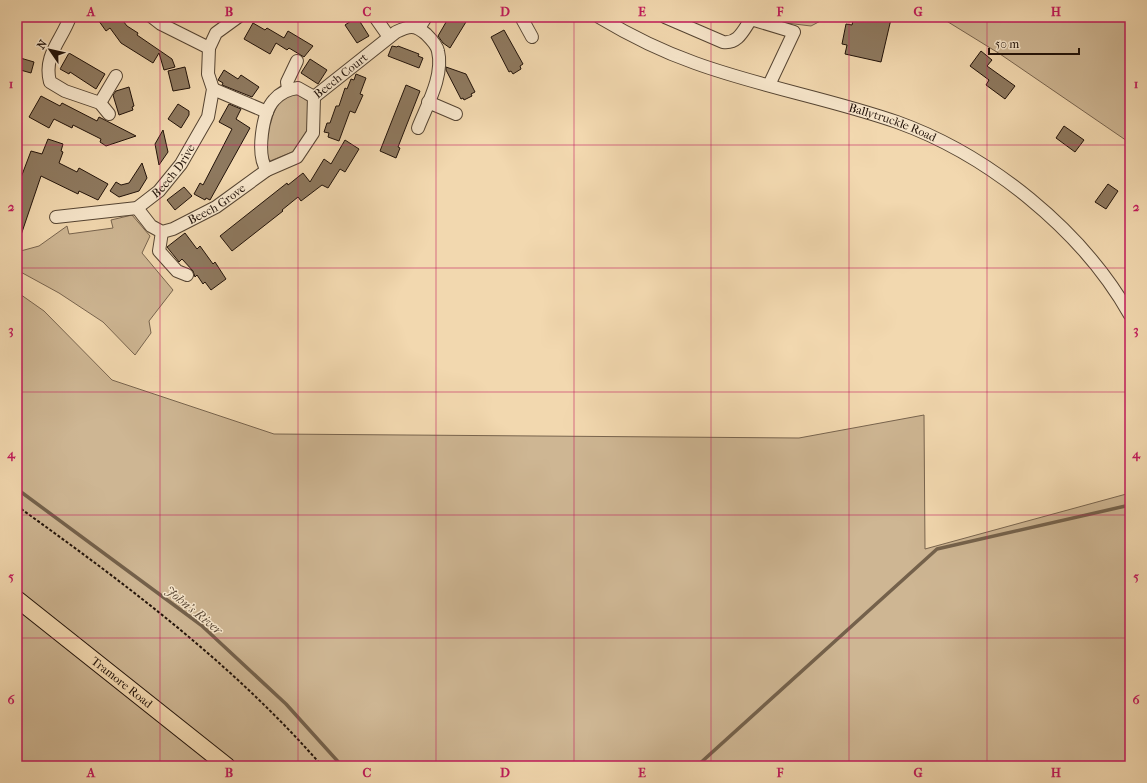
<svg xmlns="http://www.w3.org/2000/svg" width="1147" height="783" font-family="'IM FELL French Canon',serif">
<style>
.green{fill:#ceb693;stroke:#78644e}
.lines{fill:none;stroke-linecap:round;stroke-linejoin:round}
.stream{stroke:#74614b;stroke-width:3.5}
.building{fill:#8e795f;stroke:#211209}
.minor-casing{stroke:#554432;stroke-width:14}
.major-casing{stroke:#211209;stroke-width:18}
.path{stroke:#211209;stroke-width:2;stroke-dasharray:3 2;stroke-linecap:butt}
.minor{stroke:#f7e6cb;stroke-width:12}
.major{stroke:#f2d8af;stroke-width:16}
.grid{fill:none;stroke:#c2185b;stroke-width:1;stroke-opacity:0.55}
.labels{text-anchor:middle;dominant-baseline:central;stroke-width:3;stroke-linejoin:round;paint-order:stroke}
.street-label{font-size:12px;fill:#211209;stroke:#f7e6cb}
.water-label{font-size:13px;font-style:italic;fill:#5f4d3a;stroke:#f7e6cb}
.neatline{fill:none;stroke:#c2185b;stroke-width:1.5}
.grid-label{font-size:13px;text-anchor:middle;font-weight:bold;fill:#c2185b}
</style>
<rect width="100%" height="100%" fill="#f2d8af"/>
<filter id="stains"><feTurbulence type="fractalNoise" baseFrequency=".005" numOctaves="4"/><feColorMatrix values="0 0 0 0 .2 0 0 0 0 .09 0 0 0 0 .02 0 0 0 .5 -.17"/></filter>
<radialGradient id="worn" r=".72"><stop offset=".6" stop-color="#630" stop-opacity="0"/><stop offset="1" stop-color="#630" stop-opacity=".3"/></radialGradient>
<path class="green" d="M772,17h56l-17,9 -25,-3z
M940,17h190v126l-130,-89z
M290,93l9,2 11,8 -3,30 -12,18 -25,10 -4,-5 3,-33 10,-22z
M132,215l18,21 -8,17 31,37 -24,31 2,12 -16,22 -32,-33 -44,-29 -42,-23v-18l22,-6 28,-20 2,8 44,-6 -2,-8z
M17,292l27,19 68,69 162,54 525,4 125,-23 1,134 205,-56v273h-1113z"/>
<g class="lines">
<path class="stream" d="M17,489l184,136 85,79 56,62
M697,766l240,-217 193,-44"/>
</g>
<path class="building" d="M96,17h24l7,9 11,7 -1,2 35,24 3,8 -11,3 -5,-17 -6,10 -32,-20 -11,-15 -4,3z
M357,17l12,19 -12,7 -12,-18z
M449,17h20l-19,31 -7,-5 -5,-7z
M854,17h27l10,2 -10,43 -36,-8 2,-9 -5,-1 4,-20 6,1z
M253,23l12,7 2,-2 17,10 4,-7 25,15 -9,11 -15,-9 -2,2 -11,-7 -6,11 -26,-15z
M504,30l19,34 -3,2 1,3 -8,5 -2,-3 -2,1 -18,-35z
M392,46l5,1 1,-1 21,8 -1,2 5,2 -4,10 -31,-12z
M981,51l11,9 -5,6 28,20 -10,13 -19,-14 3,-5 -19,-14z
M69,53l36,21 -9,15 -26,-17 -1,2 -9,-5z
M17,57l17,5 -3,11 -14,-4z
M310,59l17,11 -9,14 -17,-11z
M185,67l5,21 -17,3 -5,-20z
M446,67l20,7 9,18 -4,2 1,2 -8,4 -1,-2 -2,1 -15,-29z
M224,70l14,9 3,-4 18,12 -7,10 -30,-12 1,-2 -5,-3z
M356,74l10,4 -6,16 3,1 -8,18 -5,-2 -11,30 -11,-4 1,-4 -5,-1 3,-9h3l6,-17h3l6,-18 2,1 4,-10 3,1z
M406,85l14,6 -22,56 2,1 -4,10 -16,-7z
M129,87l5,19 -2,1 1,3 -14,5 -6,-20 3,-4z
M41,96l19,10 2,-3 35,18 2,-4 37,19 -30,10 -6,-4 1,-3 -28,-14 -1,3 -18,-9 -5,9 -20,-11z
M178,104l11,7v4l-8,13 -13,-9z
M229,104l12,5 -5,10 14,9 -40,72 -4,-2 -1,2 -11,-6 6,-11 3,2 29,-56 -13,-7z
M1064,126l20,14 -9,12 -19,-14z
M163,130l5,22 -9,13 -4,-21z
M48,139l15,5 -2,7 2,1 -4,11 18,9 2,-4 29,16 -10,16 -19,-9 -1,3 -37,-18 -22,65h-2v-53l14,-37 11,3z
M345,140l14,9 -14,23 -5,-3 -12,19 -6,-3 -21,16 -3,-4 -16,13 1,1 -51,40 -12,-15 67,-53 1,2 15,-12 7,9 14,-23 7,5z
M142,163l5,15 -8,13 -20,6 -9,-6 6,-9 5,3 8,-2z
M1108,184l10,7 -12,18 -11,-7z
M184,187l8,9 -17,14 -8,-10z
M185,233l12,16 3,-3 13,18 2,-2 11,17 -15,11 -6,-8 -2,2 -6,-9 -2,2 -2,-6 -11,-12 -3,3 -12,-15z"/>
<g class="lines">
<g class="minor-casing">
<g id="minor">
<path d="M70,17c-8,23 -27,38 -20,65l15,9 35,12 9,11"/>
<path d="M152,17l9,7 48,24"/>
<path d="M375,17l14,20"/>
<path d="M521,17l11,20"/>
<path id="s1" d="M599,17c30,18 62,34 96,46 66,24 136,36 202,59 92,33 185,108 233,193"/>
<path d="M665,17l58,25c15,2 20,-11 28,-23l43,13 -25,53"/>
<path d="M419,28l7,-11"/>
<path d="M213,89l54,23"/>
<path d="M288,89l-1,-7 10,-21"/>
<path id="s2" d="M314,97l82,-65c13,-6 18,-8 30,2 4,4 11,11 12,17 6,25 -11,54 -20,77"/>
<path d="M428,102l28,12"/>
<path d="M100,103l16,-27"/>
<path d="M267,170c-11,-14 -5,-57 7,-70 7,-8 15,-11 24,-12l16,9"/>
<path id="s3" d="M137,208l14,18 11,6 11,-3 43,-22 51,-37 30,-13 16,-24 1,-36"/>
<path id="s4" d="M56,217l81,-9 22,-17 22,-27 27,-47 5,-28 -5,-15 1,-26 7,-15 22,-16"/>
<path d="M162,232l-3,19 18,20 10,4"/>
</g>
</g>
<g class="major-casing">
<g id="major">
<path id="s5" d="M17,599l210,167"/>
</g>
</g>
<path class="path" d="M17,506c110,79 216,158 305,260"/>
<use href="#minor" class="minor"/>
<use href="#major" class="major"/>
</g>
<path class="grid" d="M160,17v749M298,17v749M436,17v749M574,17v749M711,17v749M849,17v749M987,17v749M17,145h1113M17,268h1113M17,392h1113M17,515h1113M17,638h1113"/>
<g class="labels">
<g class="street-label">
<text stroke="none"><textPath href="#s2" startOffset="34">Beech Court</textPath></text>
<text stroke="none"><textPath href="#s1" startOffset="313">Ballytruckle Road</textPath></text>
<text stroke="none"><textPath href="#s4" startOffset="134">Beech Drive</textPath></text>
<text stroke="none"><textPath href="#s3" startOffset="97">Beech Grove</textPath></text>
<text stroke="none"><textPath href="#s5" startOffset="134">Tramore Road</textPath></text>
</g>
<g class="water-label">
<text transform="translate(194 610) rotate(39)">John's River</text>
</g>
</g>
<rect width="1147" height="783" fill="none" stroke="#f2d8af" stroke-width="44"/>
<g transform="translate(50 50) rotate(304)" stroke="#f7e6cb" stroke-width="3" paint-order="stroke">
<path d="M0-3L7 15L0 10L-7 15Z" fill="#211209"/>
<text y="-6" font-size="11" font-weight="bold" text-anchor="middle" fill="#211209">N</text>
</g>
<path d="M989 48v6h90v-6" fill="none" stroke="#211209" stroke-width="2"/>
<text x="995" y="48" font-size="12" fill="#211209" stroke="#f7e6cb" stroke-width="3" paint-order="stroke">50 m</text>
<rect x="22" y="22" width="1103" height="739" class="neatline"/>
<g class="grid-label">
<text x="91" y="16">A</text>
<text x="229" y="16">B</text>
<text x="367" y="16">C</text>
<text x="505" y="16">D</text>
<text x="642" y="16">E</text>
<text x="780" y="16">F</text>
<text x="918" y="16">G</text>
<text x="1056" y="16">H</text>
<text x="11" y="88">1</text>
<text x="1136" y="88">1</text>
<text x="11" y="211">2</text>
<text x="1136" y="211">2</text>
<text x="11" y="334">3</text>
<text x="1136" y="334">3</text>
<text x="11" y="458">4</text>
<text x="1136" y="458">4</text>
<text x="11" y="581">5</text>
<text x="1136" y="581">5</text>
<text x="11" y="704">6</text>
<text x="1136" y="704">6</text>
<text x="91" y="777">A</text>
<text x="229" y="777">B</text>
<text x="367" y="777">C</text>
<text x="505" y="777">D</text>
<text x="642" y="777">E</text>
<text x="780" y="777">F</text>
<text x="918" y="777">G</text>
<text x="1056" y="777">H</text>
</g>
<rect width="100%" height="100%" filter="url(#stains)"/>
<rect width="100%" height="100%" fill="url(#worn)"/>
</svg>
